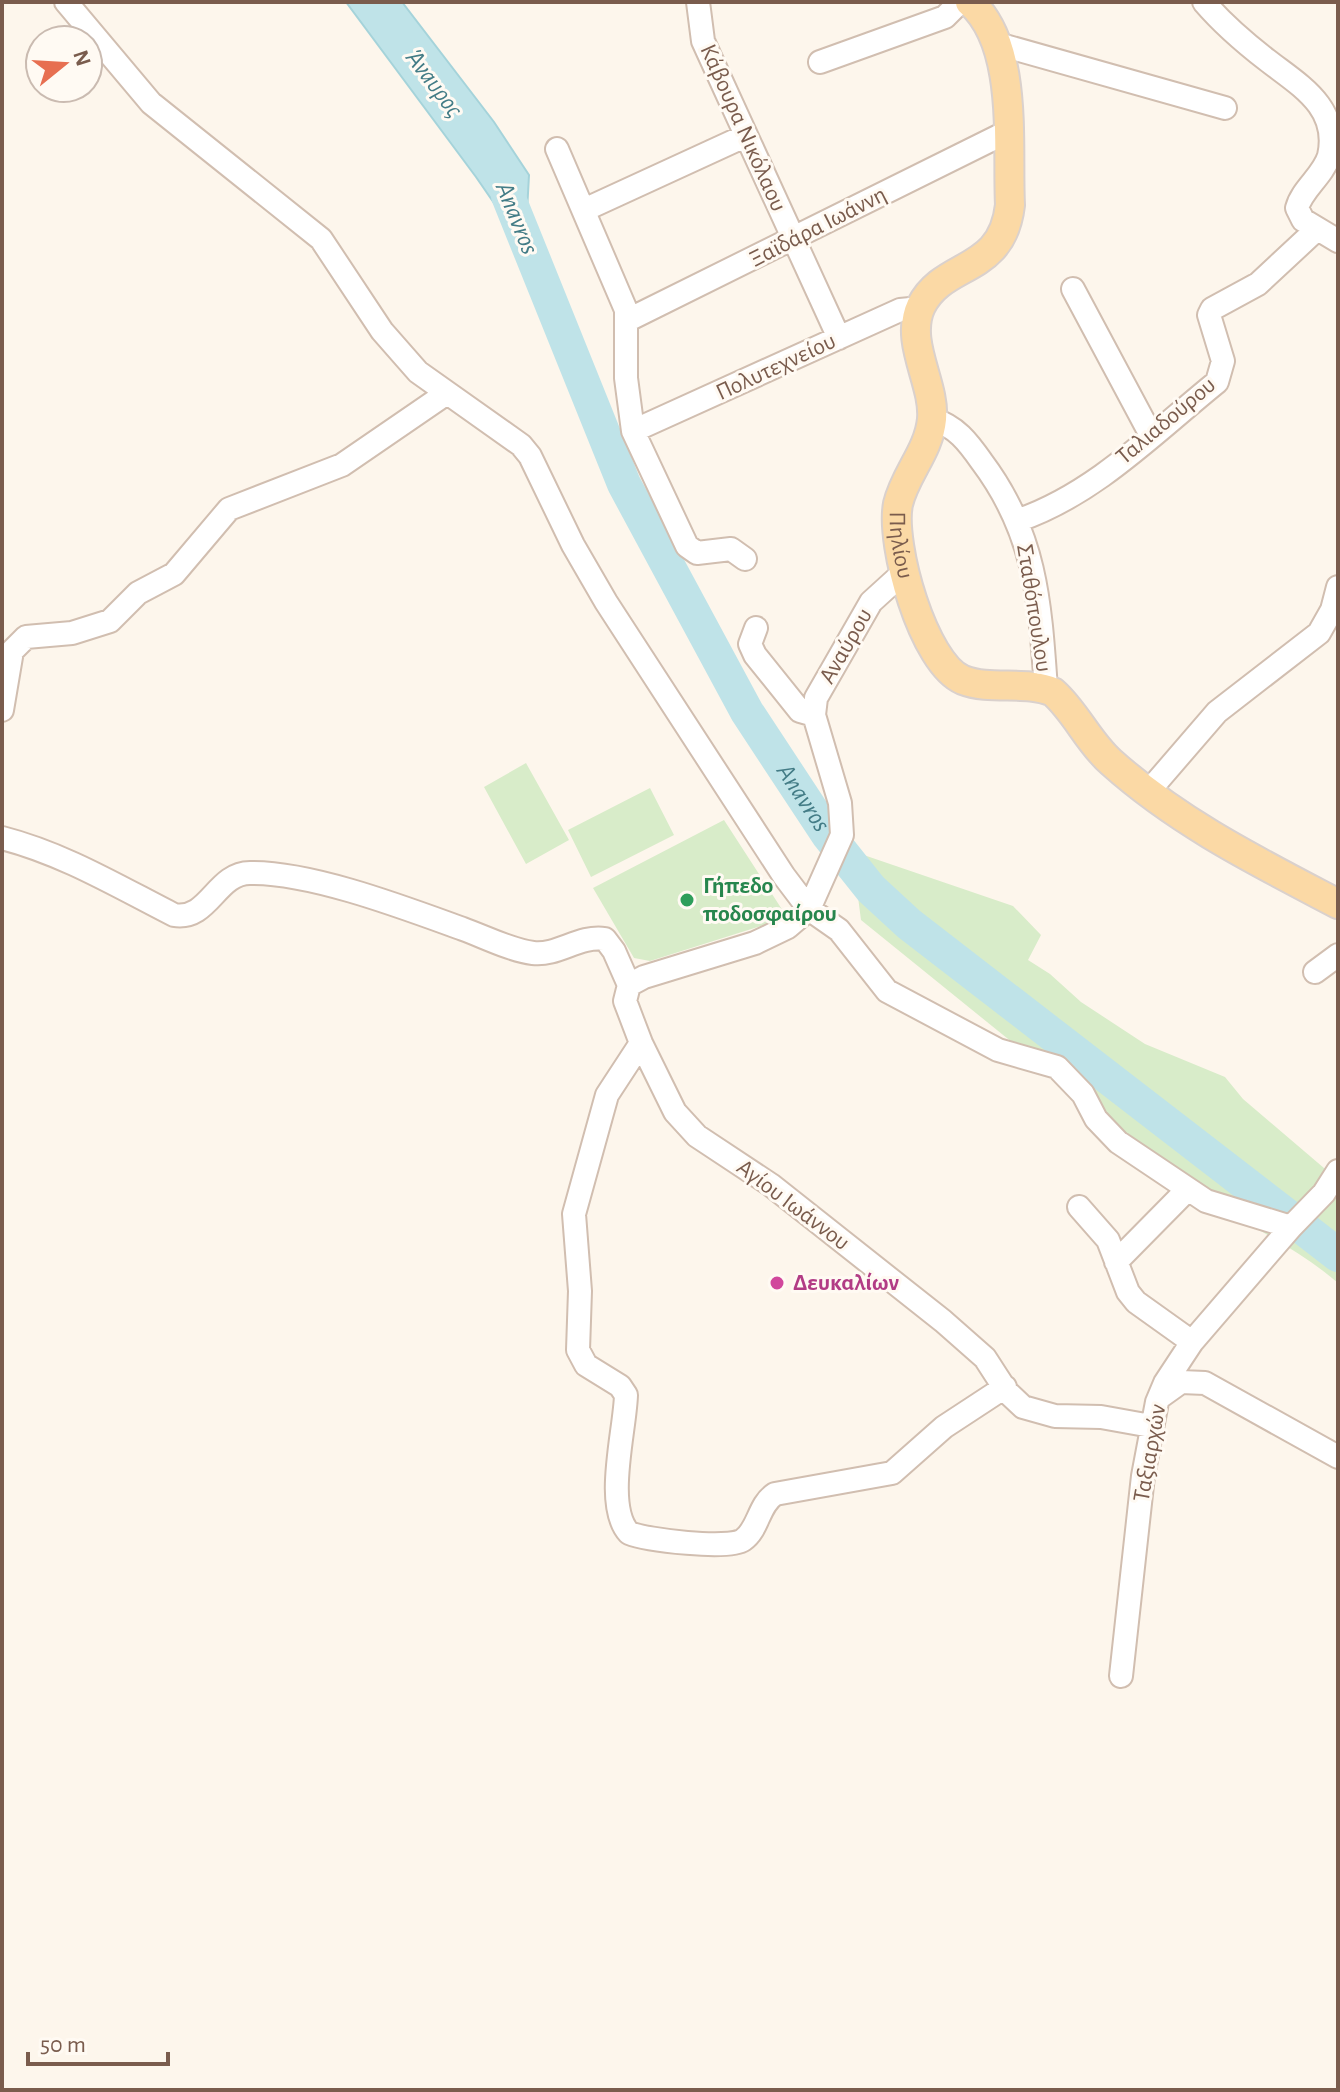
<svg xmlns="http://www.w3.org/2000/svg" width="1340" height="2092" font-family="'Alegreya Sans',sans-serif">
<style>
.green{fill:#d8ecc9}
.water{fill:#bfe3e8;stroke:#a5d3da;stroke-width:2}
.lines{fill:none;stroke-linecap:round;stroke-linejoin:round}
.river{stroke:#bfe3e8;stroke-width:34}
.minor-casing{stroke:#d1beb0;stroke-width:26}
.major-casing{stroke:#dad1cd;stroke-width:32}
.minor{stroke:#fff;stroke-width:22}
.major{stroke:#fbd9a5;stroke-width:28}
.leisure-dot{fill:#2e9e5b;stroke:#fffaf3;stroke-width:3}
.hotel-dot{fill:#d1479c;stroke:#fffaf3;stroke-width:3}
.labels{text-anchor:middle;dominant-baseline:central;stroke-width:6;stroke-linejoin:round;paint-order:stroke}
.street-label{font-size:24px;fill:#7a5c4d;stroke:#fffaf3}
.leisure-label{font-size:24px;font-weight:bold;fill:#27864d;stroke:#fffaf3;text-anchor:start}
.hotel-label{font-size:24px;font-weight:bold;fill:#b23c85;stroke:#fffaf3;text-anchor:start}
.water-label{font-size:26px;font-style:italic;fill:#437c86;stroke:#fffaf3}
</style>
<rect width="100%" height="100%" fill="#fdf6ec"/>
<path class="green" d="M526,763l43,77 -43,24 -42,-77z
M650,788l24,47 -83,42 -23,-47z
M724,820l59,91 -3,9 -130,41 -16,-3 -41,-70z
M852,851l161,55 28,29 -13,25 22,14 31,28 64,42 80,33 18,22 95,81v103c-39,-34 -91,-58 -136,-87l-341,-276z"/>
<path class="water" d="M346,2h56l92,120 35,53 -4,73 -49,-71z"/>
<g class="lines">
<path class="river" id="s1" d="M508,196l116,288 123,228 81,123 43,54 38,35 429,331"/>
<g class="minor-casing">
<path id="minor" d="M66,2l85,101 170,136 61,92 36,41 103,73 9,11 43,89 33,57 178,274 25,33 30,21 48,61 111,59 59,17 26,27 13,25 22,23 88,59 85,26 33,-34 14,-22
M698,2l5,39 136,297
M1204,2c18,21 41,41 63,58 32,25 73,47 62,96 -6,20 -27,33 -32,52l6,12 35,21
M998,44l227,64
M820,62l125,-45 15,-15
M557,149l69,161v68l7,53 54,115 10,7 34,-4 14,10
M584,210l161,-74
M1073,289l78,146
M628,320l379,-188
M932,419c24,7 36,23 50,43 54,72 58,140 64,227
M633,431l267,-121 21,-2
M1019,520c76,-26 137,-89 198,-138l6,-21 -14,-46 3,-6 46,-25 58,-54
M756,628l-6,16 5,11 45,56 14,4
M2,710l10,-59 14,-14 46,-4 38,-12 28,-28 36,-19 55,-65 113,-44 105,-72
M1148,792l69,-80 102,-79 13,-23 6,-23
M2,838c62,16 115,48 172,77 35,6 42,-42 76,-42 61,-1 155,35 213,56 22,8 47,21 70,24 25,3 46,-18 72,-14l9,12 15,34 -4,16 16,42 34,69 22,24 74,49 172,136 42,37 22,34 16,15 32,9 46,1 50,9
M1315,972l23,-17
M629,985l15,-8 111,-34 33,-16 21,-18 33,-74 -2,-32 -26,-88 2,-17 55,-96 33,-30
M641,1043l-34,52 -33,119 6,77 -2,59 8,15 34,21 6,9c-1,36 -22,111 3,138 17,7 100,17 114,7 16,-11 15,-35 32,-46l117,-21 52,-46 61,-40
M1079,1207l29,33 20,52 8,10 56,40
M1116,1262l71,-72
M1160,1397l21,-15 24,1 133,74
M1121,1676l22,-200 14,-74 8,-19 27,-41 99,-115"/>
</g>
<g class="major-casing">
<g id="major">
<path id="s2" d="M970,2c49,43 37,143 40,203 -8,70 -66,55 -89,101 -17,36 14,77 11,113 -3,32 -27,55 -34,85 -8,40 25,159 65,176 28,11 63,0 90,12 23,20 35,50 58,70 68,61 147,100 227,142"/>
</g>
</g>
<use href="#minor" class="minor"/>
<use href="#major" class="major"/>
</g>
<circle class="leisure-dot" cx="687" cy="900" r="8"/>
<circle class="hotel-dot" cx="777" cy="1283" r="8"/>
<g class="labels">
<g class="street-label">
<text transform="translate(743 128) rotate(66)">Κάβουρα Νικόλαου</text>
<text transform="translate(818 227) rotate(-27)">Ξαϊδάρα Ιωάννη</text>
<text transform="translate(776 367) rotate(-25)">Πολυτεχνείου</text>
<text transform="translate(1166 421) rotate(-40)">Ταλιαδούρου</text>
<text stroke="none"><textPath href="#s2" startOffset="602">Πηλίου</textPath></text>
<text transform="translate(1034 608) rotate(81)">Σταθόπουλου</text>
<text transform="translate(846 646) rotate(-60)">Αναύρου</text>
<text transform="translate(793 1205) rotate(37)">Αγίου Ιωάννου</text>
<text transform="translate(1150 1453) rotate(-80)">Ταξιαρχών</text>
</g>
<g class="leisure-label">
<text x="703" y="886">Γήπεδο<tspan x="703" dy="28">ποδοσφαίρου</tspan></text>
</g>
<g class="hotel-label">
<text x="793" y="1283">Δευκαλίων</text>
</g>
<g class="water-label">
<text transform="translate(434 83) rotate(53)">Άναυρος</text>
<text transform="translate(517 218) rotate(68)">Anavros</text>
<text stroke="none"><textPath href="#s1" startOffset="672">Anavros</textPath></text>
</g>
</g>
<rect width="1340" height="2092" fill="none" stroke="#7a5c4d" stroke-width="8"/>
<g transform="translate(64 64) rotate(72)"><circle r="38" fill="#fffaf3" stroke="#cabbb1" stroke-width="2"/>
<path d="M0-6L14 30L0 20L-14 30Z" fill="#e76f51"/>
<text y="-12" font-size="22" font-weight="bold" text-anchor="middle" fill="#7a5c4d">N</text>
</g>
<path d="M28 2052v12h140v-12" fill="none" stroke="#7a5c4d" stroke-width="4"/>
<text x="40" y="2052" font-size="24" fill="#7a5c4d" stroke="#fffaf3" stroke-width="6" paint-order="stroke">50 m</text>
</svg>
